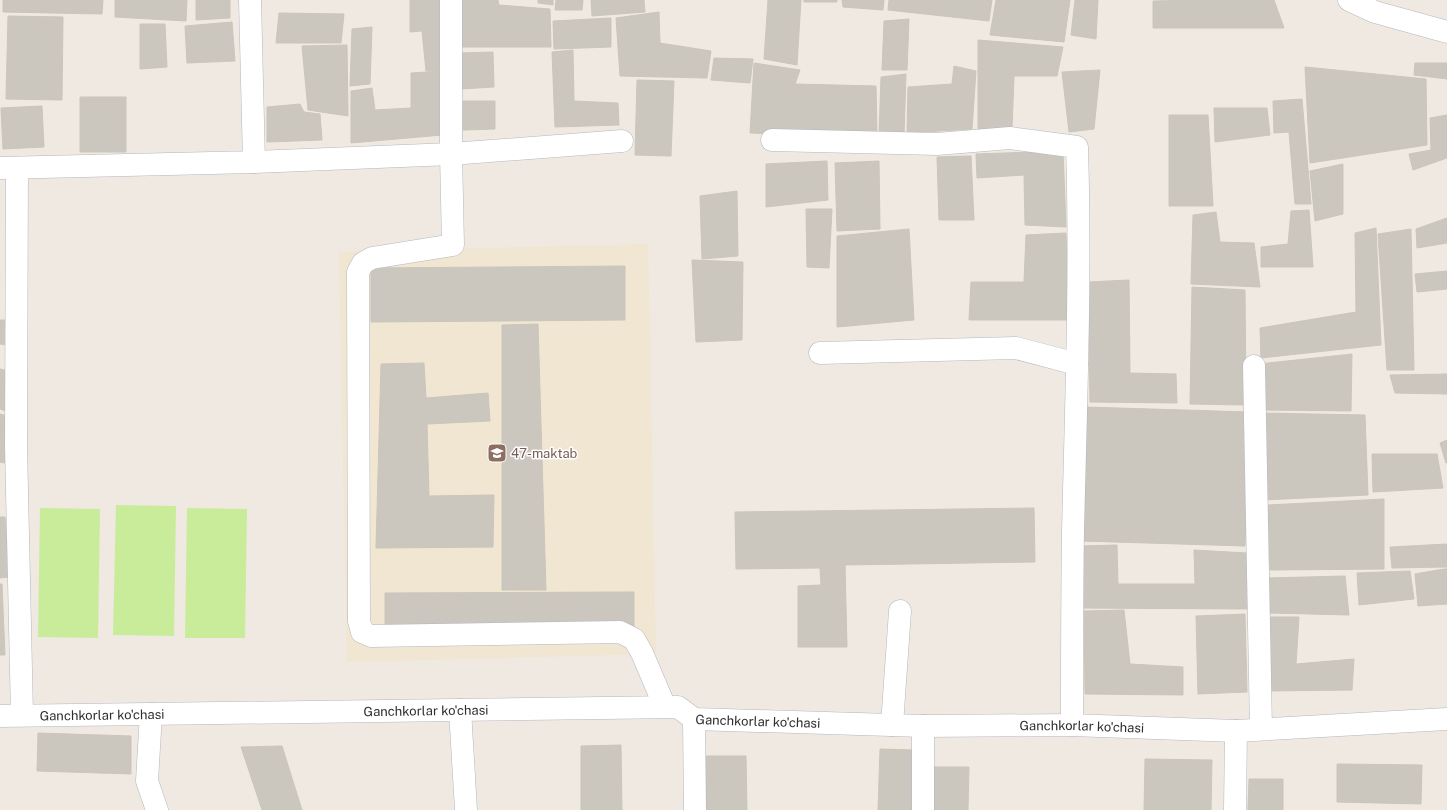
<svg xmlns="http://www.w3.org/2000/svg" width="1447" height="810" font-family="'Public Sans',sans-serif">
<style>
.education{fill:#f0e6d1}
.pitch{fill:#c9ec9a}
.building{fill:#cbc7bf;stroke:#cbc5ba}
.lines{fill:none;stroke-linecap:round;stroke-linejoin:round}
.minor-casing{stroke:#b4b7c1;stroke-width:23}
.minor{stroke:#fff;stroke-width:22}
.labels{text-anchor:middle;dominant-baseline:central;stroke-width:3;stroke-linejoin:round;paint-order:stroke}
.education-label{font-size:13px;fill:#785e54;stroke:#fff;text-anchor:start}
.street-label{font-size:13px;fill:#2e2e2e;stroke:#fff}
</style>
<rect width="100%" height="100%" fill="#efe9e1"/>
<path class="education" d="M648,244l8,410 -309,8 -8,-410z"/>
<path class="pitch" d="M116,505l60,1 -2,130 -61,-1z
M40,508l60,1 -2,129 -60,-1z
M187,508l60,1 -2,129h-60z"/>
<path class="building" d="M3,0h100l-1,14 -99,-2z
M115,0h72l-1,21 -71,-4z
M196,0h34v18l-34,2z
M410,0h37l1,70 -22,1 -4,-40 -12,1z
M458,0h40l1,5 51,4 1,38h-92z
M538,0h15v5l-15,-2z
M556,0h27l-1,10h-27z
M591,0h53l1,12 -53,4z
M768,0h33l-4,65 -33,-6z
M804,0h33v2h-33z
M842,0h42l-1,10 -40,-3z
M889,0h103l-3,21 -101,-11z
M996,0h74l-6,42 -74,-7z
M1075,0h23l-2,39 -25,-4z
M1206,0h68l10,28h-131v-27z
M659,12l1,31 51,8 -4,27 -87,-2 -4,-58z
M279,13l65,1 -3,29h-65z
M8,16l55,1 -1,83 -56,-1z
M611,18v29l-57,2 -1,-28z
M909,19l-2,51h-25l2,-49z
M232,22l3,39 -48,2 -2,-37z
M140,24h25l2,43 -27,2z
M372,27l-2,57 -20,2 2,-57z
M978,40l85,7 -6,29h-43l-2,53h-34z
M347,45l1,71 -40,-6 -6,-64z
M573,50l1,51 44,2 1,22 -64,2 -3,-75z
M493,52l1,35 -33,2 -1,-36z
M714,58l39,1 -3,24 -39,-3z
M754,63l46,7 -5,14 81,2 1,51 -127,-4z
M1415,63h32v16l-33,-4z
M954,66l22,5 -4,58 -65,4 1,-46 44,-3z
M1305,67l121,12 1,66 -117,18z
M1100,70l-6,59 -25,3 -7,-60z
M442,71v64l-91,8v-52l21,-3 3,22 36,-2v-35z
M906,74l-2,62h-25l2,-59z
M637,80l37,1 -3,75 -36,-1z
M80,97h46v55h-46z
M1302,99l9,105h-16l-6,-72 -15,1 -1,-32z
M463,101h32v28l-32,1z
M300,104l4,8 16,2 2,26 -55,2v-35z
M42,106l2,41 -41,2 -2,-41z
M1214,108h53l3,27 -55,7z
M1169,115h39l5,91h-44z
M1447,115v43l-34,12 -4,-16 22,-4 -1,-32z
M1063,151l3,76 -41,-2 -1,-50 -47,3 -1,-24z
M971,156l3,64h-35l-2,-63z
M827,161l1,39 -62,7v-43z
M879,161l1,68 -43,2 -2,-68z
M1343,164v50l-28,7 -5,-50z
M737,191l1,65 -36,3 -2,-63z
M806,209h26l-3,59 -22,-1z
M1309,210l4,57h-52v-20l27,-3 3,-33z
M1216,212l4,30 34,1 6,44 -69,-3 2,-69z
M1447,218v25l-30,5 -1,-19z
M1376,228l5,117 -120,13 -1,-30 96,-16 -1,-79z
M909,229l5,91 -77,7v-91z
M1411,229l3,141h-27l-9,-136z
M1066,233l3,87h-100l2,-38h53l2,-47z
M692,260l51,2 -1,78 -46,2z
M625,266v54l-254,2v-54z
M1447,271v18l-30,3 -2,-18z
M1129,280l1,93 46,1 1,29 -87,-1 -2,-120z
M1192,287l53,3 1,115 -56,-1z
M0,320h13l-3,25 -10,-1z
M538,324l8,266h-44v-265z
M1352,354l-1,57 -89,-1 -3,-46z
M424,363l2,35 62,-5 2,28 -63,3 2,72 65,-1 -1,52 -117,1 5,-184z
M0,369l14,3 -8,39 -6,-2z
M1447,374v20l-52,-1 -5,-18z
M1085,407l164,5 -4,134 -164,-5z
M1262,413l103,2 3,80 -105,5z
M0,414l15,4 -10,45 -5,-1z
M1447,440v23h-1l-6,-20z
M1372,454h65l6,34 -70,4z
M1384,499v70l-114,1 -2,-65z
M1034,508l1,54 -190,3 2,82h-49v-61l23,-1 -1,-17 -84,1 -1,-57z
M0,517h5l4,60 -9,1z
M1447,544v23l-55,1 -2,-21z
M1117,545l1,39h77l-1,-34 53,3 1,56 -169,-1 2,-62z
M1444,569h3v35l-29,2 -3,-32z
M1410,571l4,28 -55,6 -2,-32z
M1345,576l4,39 -80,-2 -2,-35z
M0,584h2l3,71h-5z
M634,592v36l-249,1v-36z
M1124,610l6,54 53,3v28l-98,-1 -1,-83z
M1245,614l2,78 -49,2 -2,-78z
M1267,617h32l-3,47 58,-5 -2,31 -84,1z
M38,733l93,3v38l-94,-3z
M621,745l1,65h-41v-64z
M282,746l20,64h-40l-21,-63z
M880,749l34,1 -1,60h-35z
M706,756h40l1,54h-41z
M1145,759l67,1 -1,50h-67z
M1337,764l85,1 -1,39 -84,-2z
M934,767h35l-1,43h-35z
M1249,779h34v31h-35z"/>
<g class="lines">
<g class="minor-casing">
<g id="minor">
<path d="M451,0v154l2,91 -81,13 -9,5 -5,9 1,349 3,11 9,4 249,-4 14,7 8,14 23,54"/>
<path d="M1349,0l26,12 72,20"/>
<path d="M772,140l165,4 73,-6 67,9c4,128 -1,256 -4,385 -1,64 -1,129 -1,193"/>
<path d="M254,162l197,-8 171,-13"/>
<path d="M0,168l254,-6 -4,-162"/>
<path d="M17,168l-1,278 6,269"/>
<path d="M820,353l196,-5 61,16"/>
<path d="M1254,366l7,363"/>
<path d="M460,710l6,100"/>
<path d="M151,714l-4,67 10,29"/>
<path id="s1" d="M0,716l678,-9 16,12 229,7 149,-1 164,6 211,-12"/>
<path d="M694,719l1,91"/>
<path d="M892,725l8,-114"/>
<path d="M923,810v-84"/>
<path d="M1235,810l1,-79"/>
</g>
</g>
<use href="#minor" class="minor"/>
</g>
<defs>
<g id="school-square" transform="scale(1)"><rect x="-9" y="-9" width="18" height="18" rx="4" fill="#8d6e63" stroke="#fff"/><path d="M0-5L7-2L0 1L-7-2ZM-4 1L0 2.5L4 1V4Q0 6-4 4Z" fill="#fff"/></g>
</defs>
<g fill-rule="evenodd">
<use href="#school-square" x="497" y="453"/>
</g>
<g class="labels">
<g class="education-label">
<text x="511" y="453">47-maktab</text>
</g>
<g class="street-label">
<text stroke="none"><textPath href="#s1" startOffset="426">Ganchkorlar ko'chasi</textPath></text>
<text stroke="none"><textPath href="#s1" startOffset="102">Ganchkorlar ko'chasi</textPath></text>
<text stroke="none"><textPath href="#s1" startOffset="762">Ganchkorlar ko'chasi</textPath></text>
<text stroke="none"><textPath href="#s1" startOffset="1086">Ganchkorlar ko'chasi</textPath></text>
</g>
</g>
</svg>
